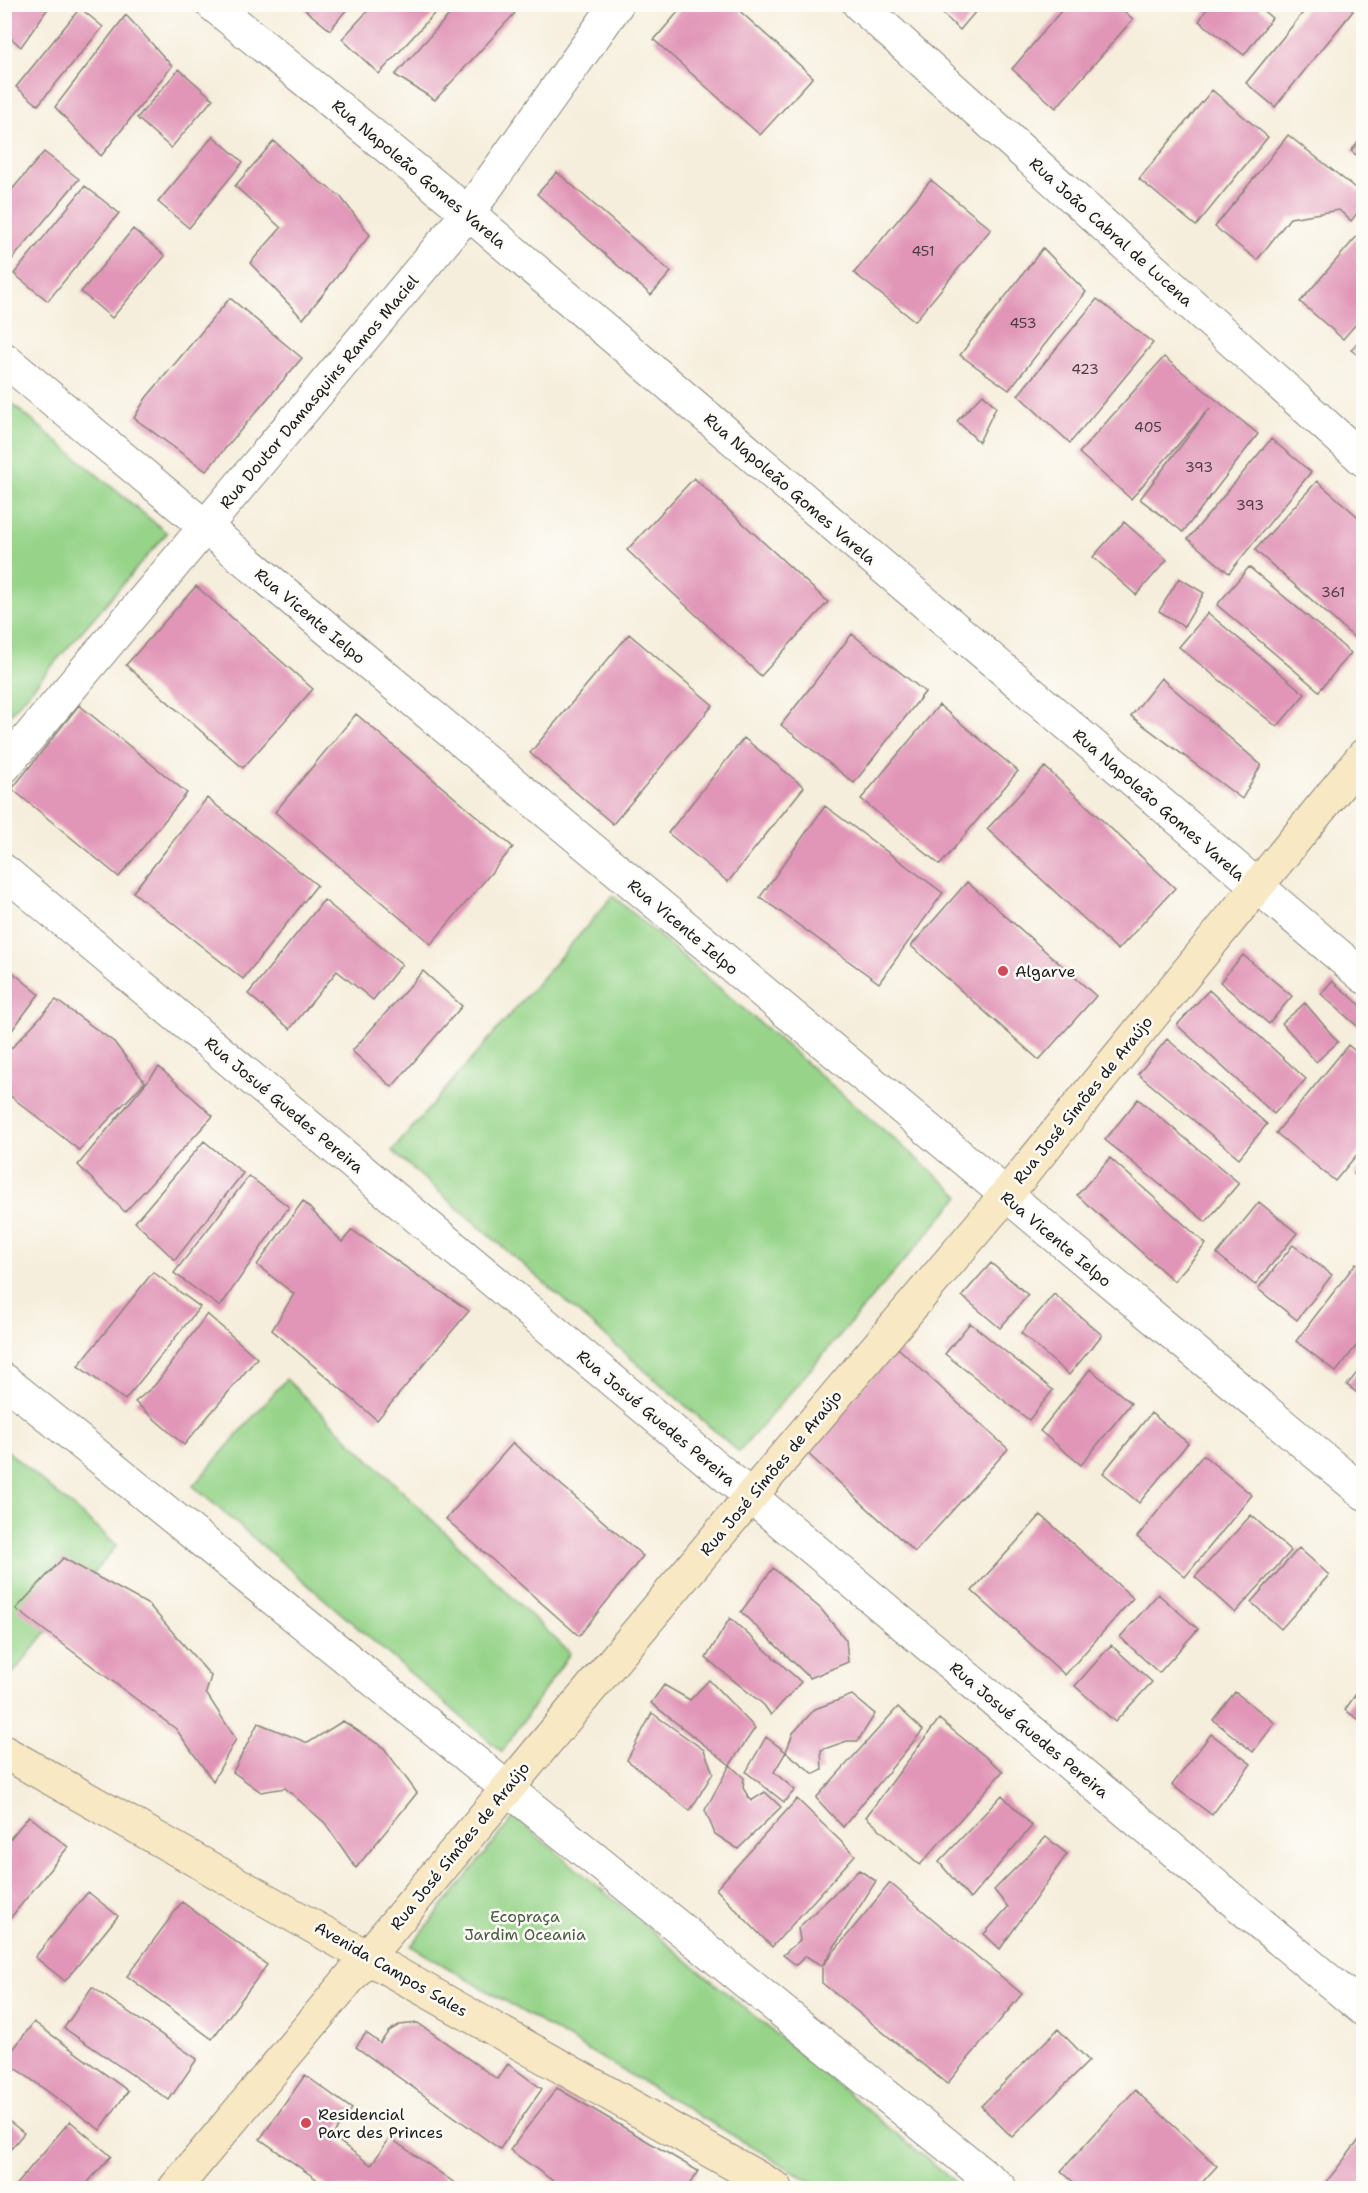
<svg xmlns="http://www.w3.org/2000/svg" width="1368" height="2193" font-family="'Shantell Sans',sans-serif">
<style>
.green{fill:#97d48a;stroke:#5a7853;stroke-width:1.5}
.building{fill:#e196b7}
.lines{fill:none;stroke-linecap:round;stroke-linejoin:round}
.street-casing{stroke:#89857c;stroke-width:35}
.secondary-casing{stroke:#89857c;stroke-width:35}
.street{stroke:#fff;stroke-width:33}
.secondary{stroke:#f8e8c3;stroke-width:33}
.poi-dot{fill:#d1495b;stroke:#fdfcf7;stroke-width:2}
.labels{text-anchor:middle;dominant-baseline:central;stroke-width:5;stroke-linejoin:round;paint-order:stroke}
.number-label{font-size:14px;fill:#4d3a43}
.street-label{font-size:16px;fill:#1c1c1c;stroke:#fdfcf7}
.poi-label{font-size:16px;fill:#1c1c1c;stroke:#fdfcf7;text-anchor:start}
.park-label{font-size:16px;fill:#475c42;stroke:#fdfcf7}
</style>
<rect width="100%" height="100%" fill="#fdfcf7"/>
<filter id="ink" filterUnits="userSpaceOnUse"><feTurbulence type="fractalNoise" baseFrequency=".0167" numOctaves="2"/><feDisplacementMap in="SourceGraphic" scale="12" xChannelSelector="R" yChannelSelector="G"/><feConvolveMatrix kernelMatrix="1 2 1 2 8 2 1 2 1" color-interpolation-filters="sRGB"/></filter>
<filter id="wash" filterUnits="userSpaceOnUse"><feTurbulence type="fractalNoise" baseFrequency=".008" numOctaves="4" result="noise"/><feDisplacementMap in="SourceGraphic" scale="24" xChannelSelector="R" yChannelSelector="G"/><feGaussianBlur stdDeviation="1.35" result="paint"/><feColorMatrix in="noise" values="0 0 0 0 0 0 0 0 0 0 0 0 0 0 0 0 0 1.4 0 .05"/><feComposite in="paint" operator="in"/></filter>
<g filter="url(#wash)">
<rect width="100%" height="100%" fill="#f6eedc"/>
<path class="green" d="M5,398l162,135 -162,187z
M613,896l347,300 -221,256 -347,-301z
M286,1379l284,274 -68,99 -309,-266z
M5,1449l112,96 -112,138z
M514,1817l448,371h-140l-411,-242z"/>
<g id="blocks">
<path class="building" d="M4,4h47l-30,43 -17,-15z
M298,4h53l-21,26z
M374,4h69l-64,70 -37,-35z
M459,4h42l14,9 -80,87 -40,-25z
M685,4h47l81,73 -53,58 -106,-95z
M932,4h50l-22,26z
M1067,4h49l17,15 -77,89 -44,-39z
M1210,4h45l17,14 -28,37 -45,-34z
M1310,4h34l9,7 -78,96 -29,-24z
M80,8l23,19 -65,78 -22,-18z
M126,15l46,51 -71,90 -46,-49z
M179,69l34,30 -42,49 -34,-30z
M1212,90l56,47 -72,89 -57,-47z
M1288,135l76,60v10l-13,16 -12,-11 -49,8 -33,42 -42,-33z
M1364,135v26l-13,-10z
M213,136l30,26 -54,66 -31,-26z
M274,141l39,36 27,19 30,39 -67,84 -53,-56 31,-35 -46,-42z
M44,152l35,27 -75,90v-70z
M557,172l114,100 -20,23 -114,-101z
M931,180l60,49 -76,92 -61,-48z
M85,186l34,27 -71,88 -34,-27z
M1364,228v87l-21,24 -43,-37z
M133,229l32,27 -53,62 -31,-26z
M1043,248l43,44 -77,98 -49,-35z
M230,298l72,60 -96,113 -72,-53 12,-20z
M1097,299l56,44 -83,100 -52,-48z
M1364,335v25l-13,-10z
M1164,357l94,77 -75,98 -43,-33 70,-91 -79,91 -52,-46z
M983,394l13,13 -17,35 -22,-21z
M1271,439l40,33 -82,101 -41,-34z
M694,478l134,124 -67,74 -134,-126z
M1317,481l47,41v111l-7,7 -102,-90z
M1124,522l43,38 -31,35 -43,-38z
M1249,567l102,86 -32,38 -102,-86z
M1179,578l25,15 -20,34 -25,-16z
M196,586l117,103 -70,79 -117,-103z
M1208,613l97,81 -28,33 -98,-80z
M629,634l84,71 -100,119 -83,-71z
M852,634l73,58 -71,91 -73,-58z
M1161,678l100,87 -19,34 -111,-83z
M79,705l108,88 -68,84 -107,-88z
M939,705l79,66 -78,94 -79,-66z
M356,714l157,133 -82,97 -156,-132z
M744,738l60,49 -76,95 -60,-49z
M1045,767l130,121 -57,62 -131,-121z
M207,798l110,87 -74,94 -110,-87z
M825,806l118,87 -64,90 -119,-86z
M967,882l129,114 -57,64 -128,-114z
M324,900l78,64 -29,36 -36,-29 -47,58 -42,-35z
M1243,955l49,41 -23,28 -49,-42z
M4,965l35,29 -35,47z
M423,971l39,35 -70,81 -40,-36z
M1332,981l32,27v24l-43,-38z
M1209,990l97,89 -32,35 -97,-89z
M56,1000l58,42 31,40 -66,68 -75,-59v-35z
M1305,1003l33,39 -22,20 -34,-39z
M1167,1039l100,85 -28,34 -101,-84z
M1348,1045l16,13v88l-29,35 -59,-48z
M159,1067l54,49 -88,96 -47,-47z
M1138,1099l101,84 -33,39 -101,-82z
M204,1141l39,32 -68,87 -40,-38z
M1110,1158l96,86 -32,37 -97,-86z
M1364,1164v18l-10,-8z
M249,1176l40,31 -69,100 -46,-34z
M303,1201l39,41 10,-12 117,81 -92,109 -105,-90 22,-36 -37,-29z
M1259,1202l38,31 -42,52 -38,-31z
M1293,1245l39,30 -35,45 -39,-31z
M991,1263l37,32 -28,33 -38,-32z
M1356,1263l8,6v67l-28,36 -40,-31z
M153,1272l47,35 -75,93 -47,-34z
M1054,1294l48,41 -33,40 -48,-42z
M207,1314l50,44 -73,87 -49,-43 20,-17z
M970,1323l83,67 -24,30 -84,-66z
M898,1348l110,101 -93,103 -110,-101z
M1364,1364v34l-17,-13z
M1090,1369l41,34 -50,62 -41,-34z
M1151,1413l37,30 -49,60 -36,-30z
M513,1443l130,113 -64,80 -133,-117z
M1203,1455l49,40 -67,82 -48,-40z
M1041,1515l92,83 -68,77 -93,-84z
M1251,1515l40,36 -56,62 -40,-36z
M1299,1548l30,27 -48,54 -30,-27z
M63,1558l86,47 62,71 -5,17 30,46 -23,42 -37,-52 -160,-120z
M773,1568l48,41 25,31 2,22 -38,16 -69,-66z
M1158,1594l40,35 -39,44 -39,-36z
M730,1618l71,64 -30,33 -7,-10 -58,-47z
M1111,1645l41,37 -37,40 -40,-36z
M709,1680l46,48 -25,37 -79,-62 13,-18 26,15z
M1364,1682v41l-19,-13z
M1235,1692l40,31 -22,29 -40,-32z
M852,1695l23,19 -17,27h-11l-26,9 1,20 -8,4 -28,-22 7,-19 22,-24z
M898,1707l25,23 -80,97 -27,-29z
M652,1713l52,37 9,23 -23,38 -63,-51z
M939,1719l64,52 -83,94 -54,-48z
M343,1721l41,27 33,45 -61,75 -31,-45 -40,-35 -24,4 -28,-20 25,-49 50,20z
M1211,1734l40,30 -39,51 -40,-30z
M766,1737l20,15 -12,20 21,18 -11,12 -38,-30z
M730,1765l14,13 -1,10 8,13 14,-9 16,15 -43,42 -23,-15 -10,-24z
M1002,1795l30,31 -62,73 -31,-37z
M797,1799l58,56 -83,92 -56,-58z
M29,1816l39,31 -64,79v-80z
M1046,1837l21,17 -67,95 -16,-15 24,-27 -14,-17z
M859,1870l17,11 -54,85 -16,-10 -10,9 -13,-10 17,-15 -2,-12z
M890,1883l132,111 -75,90 -125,-101v-17z
M88,1892l30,24 -53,65 -30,-24z
M182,1902l85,63 -55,74 -85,-63z
M92,1987l105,72 -28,41 -105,-72z
M34,2022l94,69 -28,39 -95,-70z
M418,2023l79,56 11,-15 34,25 -42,60 -144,-102 10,-14 14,10 9,-12 10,-6z
M1058,2029l31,32 -77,76 -31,-31z
M305,2075l47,34 -20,27 39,29 19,-27 72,50h-133l-69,-49z
M557,2088l141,83 -11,17h-124l-53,-38z
M1135,2090l82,76 -20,22h-117l-19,-17z
M4,2117l20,16 -20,24z
M70,2121l41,35 -28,32h-70z
M1364,2134v54h-38l-3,-2z"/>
</g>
</g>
<g filter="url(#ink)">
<use href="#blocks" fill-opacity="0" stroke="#89857c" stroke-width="1.5"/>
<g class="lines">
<g class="street-casing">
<path id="street" d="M212,4l256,209 896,764
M859,4l505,456
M4,359l1360,1134
M4,767l464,-554 149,-209
M4,871l1360,1139
M4,1380l996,808"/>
</g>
<g class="secondary-casing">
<path id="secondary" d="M4,1752l772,436
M175,2188l575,-691 255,-301 359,-441"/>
</g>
<use href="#street" class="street"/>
<use href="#secondary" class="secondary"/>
</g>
</g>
<g class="poi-dot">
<circle cx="1003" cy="971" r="6"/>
<circle cx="306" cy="2123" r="6"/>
</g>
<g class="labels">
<g class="number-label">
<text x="923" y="251">451</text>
<text x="1023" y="323">453</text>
<text x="1085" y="369">423</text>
<text x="1148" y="427">405</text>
<text x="1199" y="467">393</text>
<text x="1250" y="505">393</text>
<text x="1333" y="592">361</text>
</g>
<g class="street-label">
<text transform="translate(419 174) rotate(40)">Rua Napoleão Gomes Varela</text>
<text transform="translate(1111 232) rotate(42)">Rua João Cabral de Lucena</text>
<text transform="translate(319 392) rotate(-50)">Rua Doutor Damasquins Ramos Maciel</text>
<text transform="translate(790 489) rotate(41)">Rua Napoleão Gomes Varela</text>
<text transform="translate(310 616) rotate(40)">Rua Vicente Ielpo</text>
<text transform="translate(1159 805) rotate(41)">Rua Napoleão Gomes Varela</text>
<text transform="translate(683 927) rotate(40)">Rua Vicente Ielpo</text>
<text transform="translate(1083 1100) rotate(-51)">Rua José Simões de Araújo</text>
<text transform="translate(284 1105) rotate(40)">Rua Josué Guedes Pereira</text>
<text transform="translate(1056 1239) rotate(40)">Rua Vicente Ielpo</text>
<text transform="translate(656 1418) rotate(40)">Rua Josué Guedes Pereira</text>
<text transform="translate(771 1473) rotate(-50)">Rua José Simões de Araújo</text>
<text transform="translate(1029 1730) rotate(40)">Rua Josué Guedes Pereira</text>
<text transform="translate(460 1846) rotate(-51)">Rua José Simões de Araújo</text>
<text transform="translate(391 1969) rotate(30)">Avenida Campos Sales</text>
</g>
<g class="poi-label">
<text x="1015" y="971">Algarve</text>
<text x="318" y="2114">Residencial<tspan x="318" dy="18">Parc des Princes</tspan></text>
</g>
<g class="park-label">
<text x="525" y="1916">Ecopraça<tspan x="525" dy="18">Jardim Oceania</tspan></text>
</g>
</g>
<rect width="1368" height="2193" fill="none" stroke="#fdfcf7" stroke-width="24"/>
</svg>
